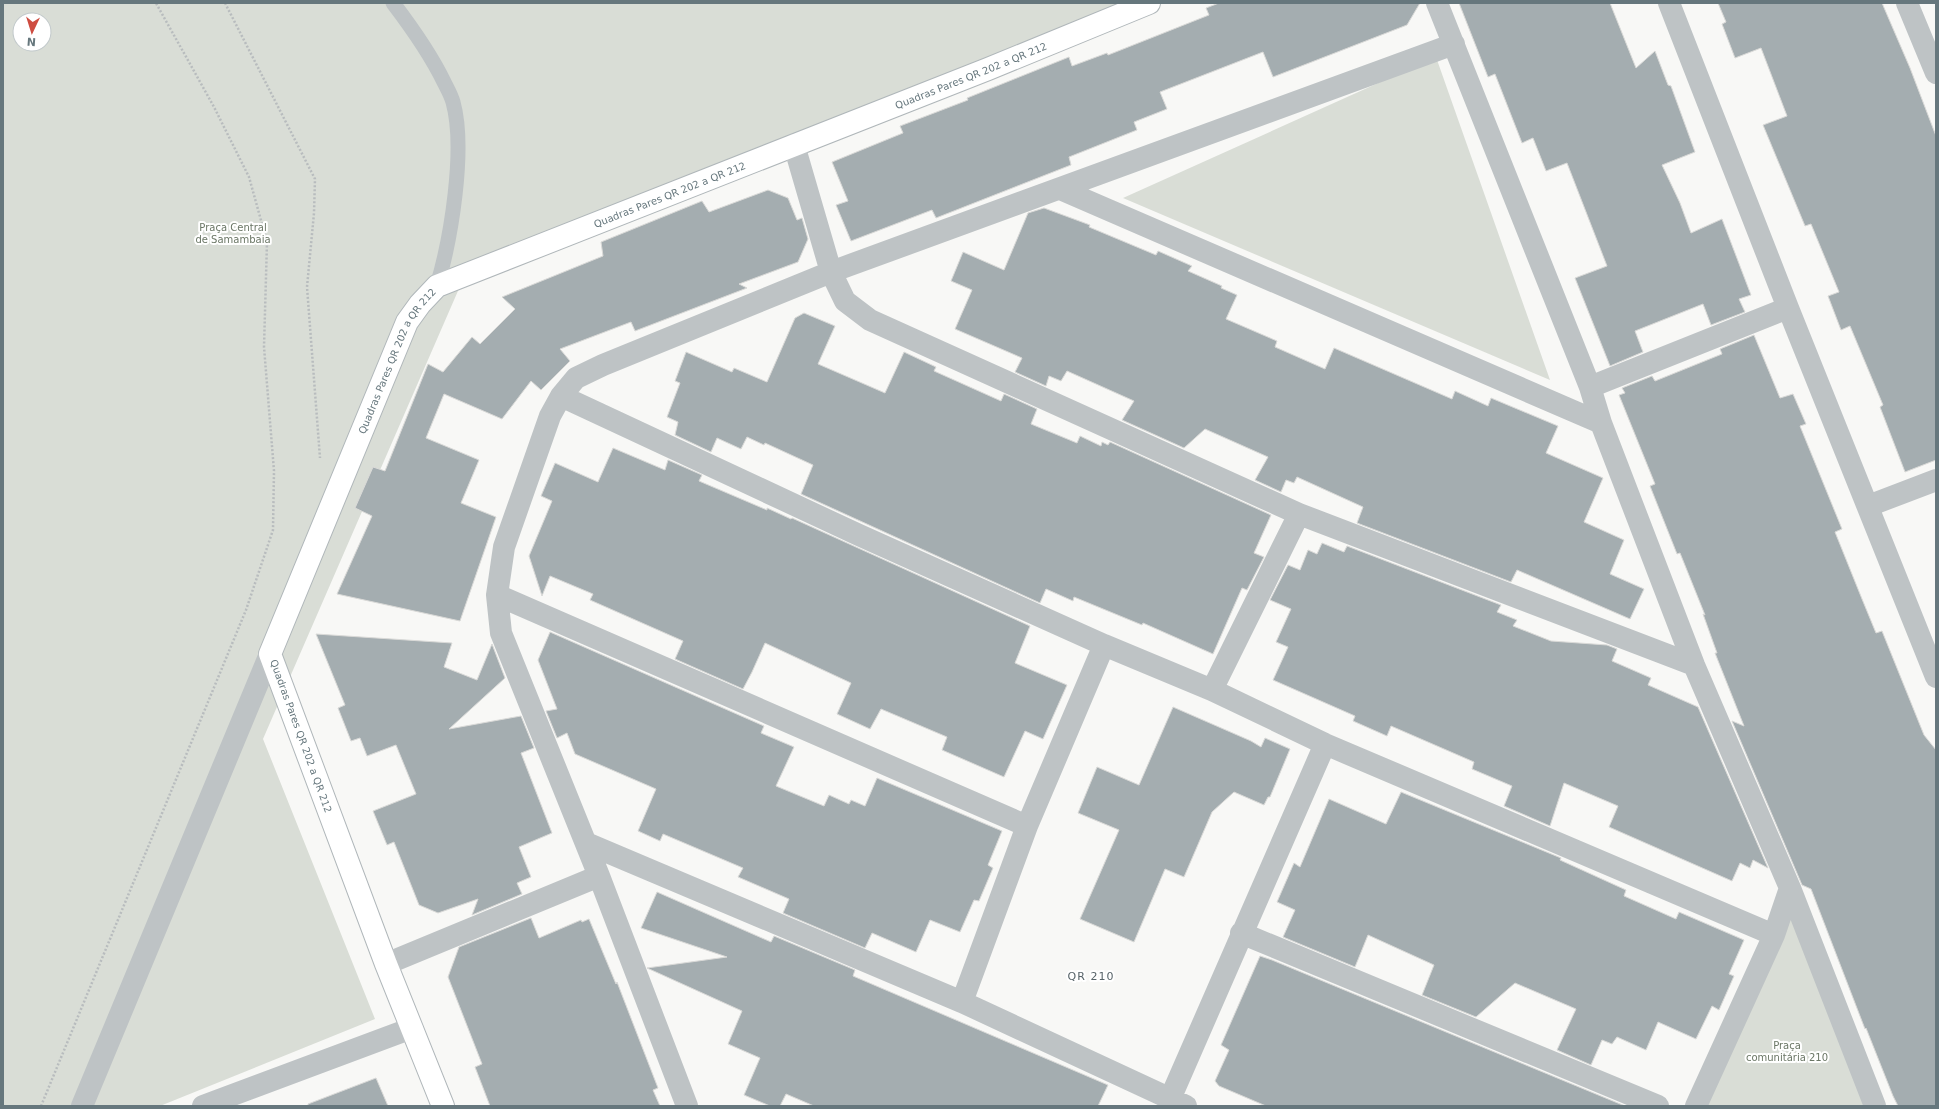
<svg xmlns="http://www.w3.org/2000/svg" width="1939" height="1109" font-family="'DejaVu Sans',sans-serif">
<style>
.green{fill:#d9ddd6;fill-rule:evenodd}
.building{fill:#a4adb0;stroke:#dadad8}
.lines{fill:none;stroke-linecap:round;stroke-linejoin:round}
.secondary-casing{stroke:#b0b7ba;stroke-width:24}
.path{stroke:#b8bcbe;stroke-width:2.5;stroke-dasharray:2 2;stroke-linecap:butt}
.lane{stroke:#bec3c5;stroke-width:15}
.street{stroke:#bec3c5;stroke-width:22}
.secondary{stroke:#fff;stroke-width:22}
.labels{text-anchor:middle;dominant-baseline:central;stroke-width:4;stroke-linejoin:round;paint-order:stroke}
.street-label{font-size:10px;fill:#66777d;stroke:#fff}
.park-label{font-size:10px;fill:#6a7665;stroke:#fff}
.neighbourhood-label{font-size:11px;letter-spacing:1px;fill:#586469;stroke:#fff}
</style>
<rect width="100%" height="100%" fill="#f8f8f6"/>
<path class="green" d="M3,3h1123l-665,281 -198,455 112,280 -215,87h-157zM20,20h24v24h-24z
M1436,57l114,323 -427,-182z
M1790,902l77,204h-167z"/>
<path class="building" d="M1219,3h201l-13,22 -134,52 -10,-25 -103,40 7,17 -33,13 3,8 -68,27 2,8 -135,53 -4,-8 -81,31 -15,-36 12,-4 -16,-39 71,-29 -3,-7 68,-26 -1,-2 102,-41 3,9 35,-13 1,2 101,-40 -3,-7z
M1459,3h151l26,65 19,-17 13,34 3,1 24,66 -33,13 18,38 11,30 31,-14 29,76 -12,4 6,13 -34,13 -8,-21 -68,27 8,21 -33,14 -35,-88 32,-12 -40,-103 -21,8 -13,-33 -11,5 -27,-69 -7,3z
M1718,3h164l28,65 26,68v324l-31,12 -25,-65 3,-2 -33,-79 -9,4 -13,-34 11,-4 -28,-68 -6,2 -42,-101 24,-9 -26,-68 -26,10 -13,-34 4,-2z
M768,190l20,8 9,22 5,-2 6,21 -10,23 -59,22 8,4 -112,43 -4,-9 -71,27 10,12 -29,29 -10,-9 -29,38 -58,-25 -18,44 53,22 -18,43 35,14 -36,104 -123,-27 35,-78 -17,-8 18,-41 12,4 43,-107 15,8 29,-35 8,7 35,-35 -13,-12 101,-41 -2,-14 101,-41 7,11z
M1044,208l46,17 -1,2 67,28 2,-4 34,15 -4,5 34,15 -1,2 16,7 -11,24 51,22 -2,6 50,22 9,-21 118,51 3,-8 33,15 3,-8 67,28 -12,27 57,25 -19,44 40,18 -14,34 34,15 -14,30 -113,-49 -6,12 -154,-59 6,-16 -66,-30 -3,6 -8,-3 -5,12 -26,-12 13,-23 -63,-28 -21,19 -62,-28 12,-19 -67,-30 -6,10 -12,-5 -3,10 -31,-14 7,-14 -67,-29 17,-39 -21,-9 12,-29 41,18 24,-57z
M804,313l31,13 -17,38 67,29 19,-41 32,15 -2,4 67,30 3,-7 33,15 -6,15 46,19 3,-7 21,10 1,-4 6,3 2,-3 161,73 -17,38 10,4 -17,33 -5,-2 -29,66 -70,-31 -1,2 -68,-28 -1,4 -27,-12 -6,14 -239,-109 12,-29 -48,-22 -1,2 -17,-8 -6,12 -24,-11 -6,14 -36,-17 3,-13 -11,-5 13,-34 -5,-2 11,-29 46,20 2,-4 33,14 28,-64z
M1754,335l26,63 13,-4 13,30 -6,2 42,103 -7,3 27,67 14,34 6,-2 42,104 12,15v356h-38l-5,-10 -27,-68 -1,1 -54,-140 -9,-4 -70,-164 12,5 -29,-73h2l-14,-39 2,1 -25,-62 -3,1 -27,-68 5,-2 -36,-89 6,-2 -3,-5 30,-12 3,5 67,-27 -2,-5z
M613,448l52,22 3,-10 34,15 -3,6 68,29v-2l24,11 1,-1 238,108 -15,37 52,22 -24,54 -18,-8 -21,46 -62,-27 5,-13 -66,-28 -11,20 -33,-15 14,-31 -86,-40 -13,29 -9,17 -68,-30 8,-18 -93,-41 3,-6 -43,-18 -8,20 -13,-40 23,-55 -11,-5 14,-33 43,19z
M1322,543l22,9 3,-6 154,59 -4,7 20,8 -4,6 38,15 56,4 10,4 -5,12 39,17 -3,7 50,22 70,161 -15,-8 -3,8 -10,-5 -8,18 -123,-54 9,-21 -54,-23 -14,43 -46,-20 8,-20 -40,-17 2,-7 -83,-36 -4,10 -34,-15 2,-5 -82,-36 15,-33 -12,-5 15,-33 -21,-9 18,-35 12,5 8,-20 9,4z
M550,632l214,94 -3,7 33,14 -18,39 48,20 5,-11 20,9 2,-4 14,6 12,-28 125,53 -14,34 5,3 -14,33 -5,-1 -14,32 -30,-12 -14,32 -44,-19 -7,15 -82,-35 6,-14 -51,-22 5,-9 -80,-34 -3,7 -22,-10 18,-42 -81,-35 -8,-21 -10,5 -11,-27 11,-2 -19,-49z
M316,634l136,9 -8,24 33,13 15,-36 13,34 -56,51 72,-13 13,32 -13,5 31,80 -33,14 12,30 -14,6 5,11 -50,21 6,-16 -40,14 -19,-8 -25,-63 -7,3 -14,-34 43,-17 -20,-49 -29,11 -7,-18 -9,3 -13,-33 7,-3z
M1173,707l78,34 10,6 4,-9 25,11 -20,48h-2l-4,8 -30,-13 -22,20 -28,65 -19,-8 -31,73 -54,-23 39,-89 -41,-17 19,-46 42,18z
M1401,792l160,66 -1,2 66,30 -2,6 52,23 3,-7 65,28 -15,34 5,2 -15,34 -7,-4 -16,33 -38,-17 -12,28 -29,-13 -5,7 -10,-4 -11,25 -34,-15 19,-41 -61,-26 -39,34 -54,-22 12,-30 -66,-30 -13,32 -72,-30 12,-27 -18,-8 17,-39 6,4 29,-68 57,25z
M657,892l114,50 3,-6 81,34 -2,6 255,109 -10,21h-284l-28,-12 -6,12h-10l-26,-11 16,-37 -32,-14 14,-33 -95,-43 80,-11 -86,-29z
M531,918l8,20 42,-18 1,2 7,-3 27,65 1,-2 41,106 -5,2 7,16h-170l-15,-39 7,-3 -34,-87 11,-30z
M1260,956l12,4 353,146h-359l-47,-20 -4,-5 14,-31 -8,-5z
M376,1078l12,28h-80v-2z"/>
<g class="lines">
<g class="secondary-casing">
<g id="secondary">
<path id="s1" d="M443,1106l-57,-142 -116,-310 137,-332 13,-18 17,-18 551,-217 161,-66"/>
</g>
</g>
<path class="path" d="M225,3l90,176 -1,34 -7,74 13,171
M41,1106l205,-496 27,-80 1,-59 -10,-124 3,-105 -18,-65 -35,-70 -58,-104"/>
<path class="lane" d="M393,3c19,25 37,50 51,79 3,6 7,13 9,20 13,47 -2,137 -16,184"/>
<path class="street" d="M1437,3l153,384 11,36 93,242 96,223 85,218
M1669,3l119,305 148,369
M1907,3l29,70
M794,145l37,127 14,29 25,19 429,194 395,151
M1060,189l541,234
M1590,387l198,-79
M561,396l298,139 245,110 108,45 113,54 449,191
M1868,506l68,-26
M497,595l530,231
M1212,690l87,-176
M586,843l376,159 224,104
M1241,933l417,173
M386,964l213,-88
M962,1002l65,-176 77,-181
M1170,1099l155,-355
M82,1106l188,-452
M203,1106l209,-78
M687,1106l-88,-230 -98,-243 -4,-38 7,-48 46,-131 11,-20 15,-18 27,-13 228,-93 623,-228
M1696,1106l78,-171 16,-47"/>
<use href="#secondary" class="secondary"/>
</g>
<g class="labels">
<g class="street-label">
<text stroke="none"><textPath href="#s1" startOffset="1464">Quadras Pares QR 202 a QR 212</textPath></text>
<text stroke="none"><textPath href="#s1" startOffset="1140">Quadras Pares QR 202 a QR 212</textPath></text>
<text stroke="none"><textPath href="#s1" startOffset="804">Quadras Pares QR 202 a QR 212</textPath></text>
<text transform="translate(301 736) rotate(70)">Quadras Pares QR 202 a QR 212</text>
</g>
<g class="park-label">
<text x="233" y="227">Praça Central<tspan x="233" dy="12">de Samambaia</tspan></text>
<text x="1787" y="1045">Praça<tspan x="1787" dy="12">comunitária 210</tspan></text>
</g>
<g class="neighbourhood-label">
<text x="1091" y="976">QR 210</text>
</g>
</g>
<rect width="1939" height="1109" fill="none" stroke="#66777d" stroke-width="8"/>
<g transform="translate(32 32) rotate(184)"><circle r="19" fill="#ffffff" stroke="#c2c9cb"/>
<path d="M0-3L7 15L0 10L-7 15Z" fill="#ce4c40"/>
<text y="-6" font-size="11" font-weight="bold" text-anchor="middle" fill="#66777d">N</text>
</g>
</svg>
